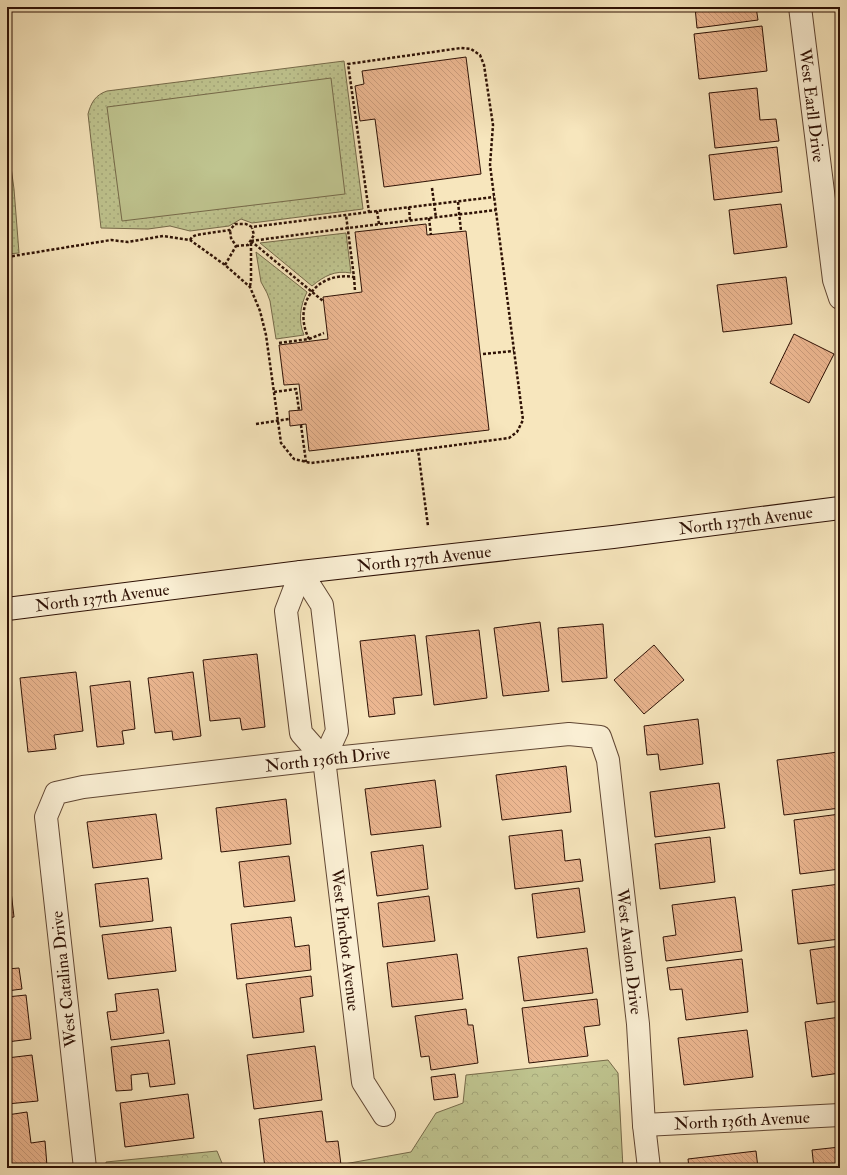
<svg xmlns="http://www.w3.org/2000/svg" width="847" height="1175" font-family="'IM FELL Double Pica',serif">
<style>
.grass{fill:url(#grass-dots);stroke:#766a4a}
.park{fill:url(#park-crowns);stroke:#766a4a}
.pitch{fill:#bfc48f;stroke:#766a4a}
.building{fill:url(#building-back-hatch);stroke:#2e1105}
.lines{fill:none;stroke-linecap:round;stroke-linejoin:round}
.street-casing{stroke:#604633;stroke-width:24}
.secondary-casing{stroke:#2e1105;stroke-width:24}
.path{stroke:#2e1105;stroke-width:2.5;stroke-dasharray:3 2;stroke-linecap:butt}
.street{stroke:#faefd4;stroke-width:22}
.secondary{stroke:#faefd4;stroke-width:22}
.labels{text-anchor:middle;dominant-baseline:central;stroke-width:3.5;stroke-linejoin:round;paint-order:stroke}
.street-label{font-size:17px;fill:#2e1105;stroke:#faefd4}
</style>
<defs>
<pattern id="grass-dots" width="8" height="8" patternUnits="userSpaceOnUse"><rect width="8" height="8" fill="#bfc48f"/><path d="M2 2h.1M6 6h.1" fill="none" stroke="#a4a77a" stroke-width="1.8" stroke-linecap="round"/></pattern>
<pattern id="park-crowns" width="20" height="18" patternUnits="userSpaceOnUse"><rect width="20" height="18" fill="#bfc48f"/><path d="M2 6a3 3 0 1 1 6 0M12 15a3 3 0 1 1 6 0" fill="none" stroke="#a4a77a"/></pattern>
<pattern id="building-back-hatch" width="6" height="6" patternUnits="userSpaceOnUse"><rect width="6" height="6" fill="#ecb791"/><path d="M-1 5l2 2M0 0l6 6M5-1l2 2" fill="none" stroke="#cb9c7c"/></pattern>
</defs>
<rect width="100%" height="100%" fill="#f7e6bd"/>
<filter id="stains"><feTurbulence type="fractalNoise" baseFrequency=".005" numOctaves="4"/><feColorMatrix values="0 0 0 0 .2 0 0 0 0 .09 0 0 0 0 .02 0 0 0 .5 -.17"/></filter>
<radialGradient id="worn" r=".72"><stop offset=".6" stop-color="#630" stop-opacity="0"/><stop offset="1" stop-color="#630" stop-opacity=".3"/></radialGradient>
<path class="grass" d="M344,61l19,148 -111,14 -11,-4 -12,7 -39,5 -20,-5 -22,3 -47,-1 -13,-114c3,-11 7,-19 19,-23z
M7,138l7,51 5,64 -12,1z
M346,233l5,40c-16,-3 -27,3 -39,13l-52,-43z
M256,252l51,40c-7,14 -9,29 -3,43l-28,4 -6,-38 -3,-8 -6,-11z"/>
<path class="park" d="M608,1060l10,13 5,95h-301l89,-16 25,-39 27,-10 3,-28z
M217,1151l7,17h-118v-6z"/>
<path class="pitch" d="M331,78l14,116 -223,27 -15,-114z"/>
<path class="building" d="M695,7h61l2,13 -61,8z
M762,26l5,45 -68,8 -5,-45z
M466,57l15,117 -97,13 -9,-68 -15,2 -5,-35 9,-2 -2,-13z
M757,88l3,32 16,-1 3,22 -64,7 -6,-55z
M777,147l5,45 -68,8 -5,-45z
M781,204l6,43 -53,7 -5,-44z
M426,224l1,11 39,-4 23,199 -180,21 -3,-27 -16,2 -1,-15 13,-1 -3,-26 -15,1 -5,-40 49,-6 -5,-42 39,-5 -7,-60z
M786,277l6,47 -69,8 -6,-47z
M794,334l40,20 -25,49 -39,-20z
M540,622l9,69 -46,5 -9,-68z
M603,624l4,54 -45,4 -4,-54z
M479,630l8,68 -53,7 -8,-69z
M415,635l7,60 -29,3 2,16 -26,3 -9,-76z
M654,645l30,35 -40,34 -30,-34z
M257,654l8,73 -23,3 -2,-12 -30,3 -7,-61z
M76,672l7,59 -29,4 2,14 -28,3 -8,-74z
M193,672l8,64 -28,4 -1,-9 -17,2 -7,-55z
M130,681l5,48 -13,2 2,13 -27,3 -7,-61z
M698,719l5,45 -43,6 -2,-16 -11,1 -3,-29z
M838,752l2,14v42l-56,7 -7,-55z
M566,766l5,46 -69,8 -6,-45z
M435,780l6,47 -70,8 -6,-46z
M719,783l6,45 -70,9 -5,-45z
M286,799l5,45 -70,8 -5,-44z
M156,814l6,45 -69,9 -6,-46z
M840,814v55l-40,5 -6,-54z
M562,830l3,31 15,-2 3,22 -68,8 -6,-53z
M710,837l5,45 -55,7 -5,-45z
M423,845l5,44 -51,7 -6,-44z
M289,856l6,45 -51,6 -5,-45z
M9,874l5,43 -7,1v-43z
M148,878l5,43 -53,6 -5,-43z
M840,884v55l-42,5 -6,-54z
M579,888l6,44 -48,6 -5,-44z
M429,896l6,45 -52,6 -5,-44z
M735,897l7,54 -76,10 -3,-24 13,-2 -4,-30z
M291,917l4,30 14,-2 2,25 -74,9 -6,-55z
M171,927l5,44 -68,8 -6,-44z
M840,946v55l-23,3 -7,-54z
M587,948l6,45 -69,8 -6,-44z
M457,954l6,45 -71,8 -5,-44z
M742,959l6,53 -62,8 -4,-31 -12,1 -3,-22z
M19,968l3,21 -15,2v-22z
M311,976l2,20 -13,2 4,34 -51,6 -7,-54z
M158,989l6,44 -53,7 -4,-28 10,-1 -2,-17z
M26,995l5,44 -24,3v-45z
M597,999l3,26 -16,2 4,29 -59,7 -7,-55z
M466,1009l2,16h5l5,38 -47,7 -2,-14 -8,1 -6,-41z
M840,1017v56l-28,4 -7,-55z
M747,1030l6,47 -69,8 -6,-47z
M169,1040l6,44 -25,3 -2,-14 -17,2 1,15 -16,1 -5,-44z
M315,1046l7,54 -68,9 -7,-54z
M32,1055l6,46 -31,3v-46z
M455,1074l3,23 -24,3 -3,-23z
M188,1094l6,44 -69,9 -5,-44z
M322,1111l4,31 12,-1 3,24 -22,3h-54l-6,-49z
M27,1112l4,31 14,-2 2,25 -17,2h-23v-53z
M840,1147v21h-26l-2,-18z
M756,1151l2,17h-69l-1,-9z"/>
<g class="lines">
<g class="street-casing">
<g id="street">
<path id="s1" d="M800,7l34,273 6,18"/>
<path id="s2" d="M301,572l21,33 15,126 -13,28 39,323 21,33"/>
<path d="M301,572l-15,39 15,122 23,26"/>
<path id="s3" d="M644,1125l196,-10"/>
<path id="s4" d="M85,1168l-39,-351 10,-24 27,-6 241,-28 245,-25 31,3 8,23 30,264 6,101 5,43"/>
</g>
</g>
<g class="secondary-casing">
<g id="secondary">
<path id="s5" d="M7,609l294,-37 312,-35 227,-29"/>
</g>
</g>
<path class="path" d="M432,188l4,30
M458,202l3,29
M409,207l1,13
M377,211l2,13
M369,212l125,-15
M429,218l2,17
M190,240l2,-3 4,-2 34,-5 5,-6h11l6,3 117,-15 -21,-148 113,-16 10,1 9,6 4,10 9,60 -3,40 33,255 -6,12 -8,6 -91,12
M251,241l97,-13 148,-18
M251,241l72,60
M236,246l12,-1 6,-10 -2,-7
M7,257l104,-17 17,2 35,-6 27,4 35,25 25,22 10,24 6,24 15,108 13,16 17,4 107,-13 10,76
M225,265l11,-19 -5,-8 -1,-8
M354,277l1,14
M250,286l1,-5v-39
M309,339l15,-6
M279,343l30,-4c-17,-34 7,-68 45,-62l-8,-62
M483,354l31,-3
M274,392l22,-3 3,21
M256,424l33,-5
M301,425l5,37"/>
<use href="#street" class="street"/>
<use href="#secondary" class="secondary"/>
</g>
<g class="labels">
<g class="street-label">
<text stroke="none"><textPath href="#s1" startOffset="99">West Earll Drive</textPath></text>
<text stroke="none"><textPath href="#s5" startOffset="744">North 137th Avenue</textPath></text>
<text stroke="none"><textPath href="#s5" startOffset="420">North 137th Avenue</textPath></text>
<text stroke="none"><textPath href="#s5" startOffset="96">North 137th Avenue</textPath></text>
<text stroke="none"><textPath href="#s4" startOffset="653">North 136th Drive</textPath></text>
<text stroke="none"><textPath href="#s2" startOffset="379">West Pinchot Avenue</textPath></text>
<text stroke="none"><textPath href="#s4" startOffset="1144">West Avalon Drive</textPath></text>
<text transform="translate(64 979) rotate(-96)">West Catalina Drive</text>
<text stroke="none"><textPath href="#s3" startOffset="98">North 136th Avenue</textPath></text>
</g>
</g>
<rect width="847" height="1175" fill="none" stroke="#f7e6bd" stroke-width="24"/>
<rect x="8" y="8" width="831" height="1159" fill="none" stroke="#2e1105" stroke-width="2"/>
<rect x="12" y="12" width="823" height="1151" fill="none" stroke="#2e1105"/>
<rect width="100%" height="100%" filter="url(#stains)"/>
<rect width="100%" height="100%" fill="url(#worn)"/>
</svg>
